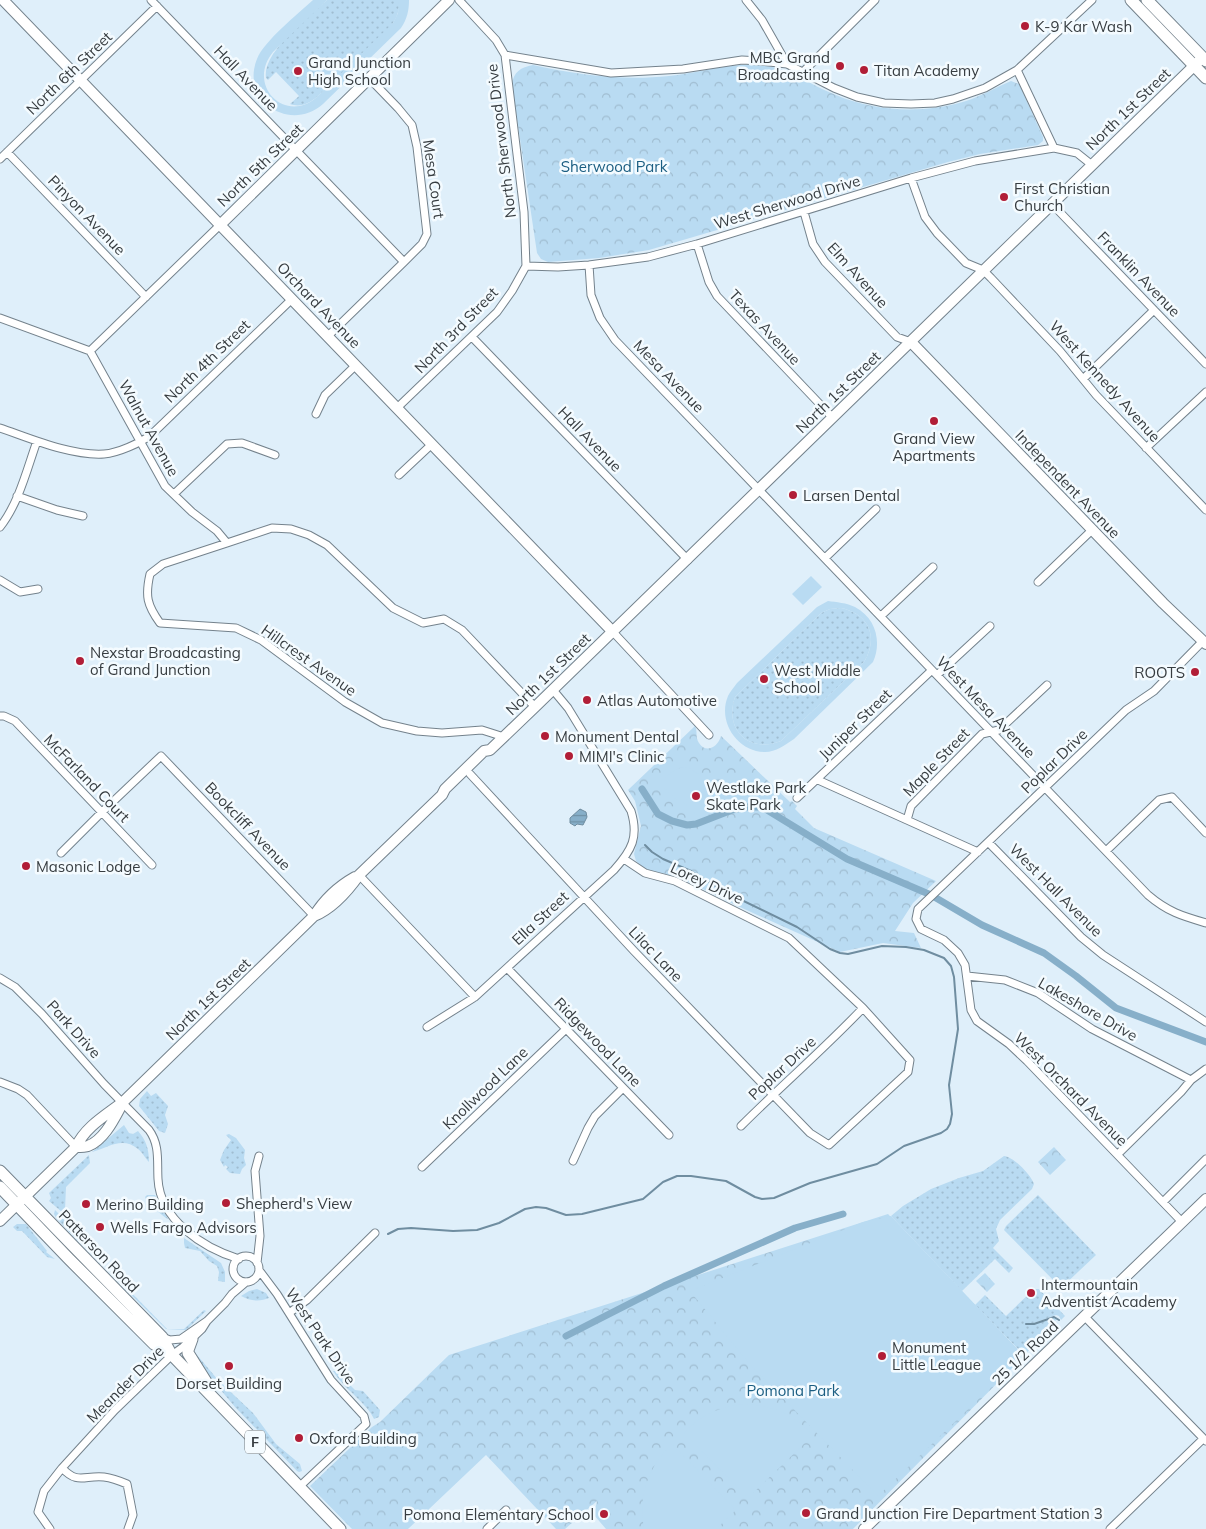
<svg xmlns="http://www.w3.org/2000/svg" width="1206" height="1529" font-family="Mulish,sans-serif">
<style>
.grass{fill:url(#grass-dots)}
.park{fill:url(#park-crowns)}
.garden{fill:#b9dbf2;fill-rule:evenodd}
.water{fill:url(#water-rules);stroke:#6f8da0}
.lines{fill:none;stroke-linecap:round;stroke-linejoin:round}
.stream{stroke:#6f8da0;stroke-width:2}
.canal{stroke:#87afc9;stroke-width:7}
.street-casing{stroke:#74828c;stroke-width:9}
.secondary-casing{stroke:#74828c;stroke-width:12}
.primary-casing{stroke:#74828c;stroke-width:13}
.street{stroke:#fff;stroke-width:7}
.secondary{stroke:#fff;stroke-width:10}
.primary{stroke:#fff;stroke-width:11}
.poi-dot{fill:#b11e37;stroke:#f4fbff;stroke-width:2}
.labels{text-anchor:middle;dominant-baseline:central;stroke-width:5;stroke-linejoin:round;paint-order:stroke}
.shield{fill:#f4fbff;stroke:#70767a;stroke-width:1}
.shield-label{font-size:14px;font-weight:bold;fill:#373d41}
.poi-label{font-size:15px;fill:#373d41;stroke:#f4fbff;text-anchor:start}
.street-label{font-size:15px;fill:#373d41;stroke:#f4fbff}
.park-label{font-size:15px;fill:#1b5e82;stroke:#f4fbff}
</style>
<defs>
<pattern id="grass-dots" width="8" height="8" patternUnits="userSpaceOnUse" patternTransform="scale(1.25)"><rect width="8" height="8" fill="#b9dbf2"/><path d="M2 2h.1M6 6h.1" fill="none" stroke="#a0bdd1" stroke-width="1.8" stroke-linecap="round"/></pattern>
<pattern id="park-crowns" width="20" height="18" patternUnits="userSpaceOnUse" patternTransform="scale(1.25)"><rect width="20" height="18" fill="#b9dbf2"/><path d="M2 6a3 3 0 1 1 6 0M12 15a3 3 0 1 1 6 0" fill="none" stroke="#a0bdd1"/></pattern>
<pattern id="water-rules" width="6" height="5" patternUnits="userSpaceOnUse" patternTransform="scale(1.25)"><rect width="6" height="5" fill="#87afc9"/><path d="M0 2.5h6" fill="none" stroke="#6f90a5"/></pattern>
</defs>
<rect width="100%" height="100%" fill="#dfeffa"/>
<path class="grass" d="M327,0h72c1,10 -2,17 -8,26l-74,71c-8,6 -16,11 -27,7l9,-8 -23,-24 -8,8 -2,-2c-4,-26 43,-61 61,-78z
M841,608c28,6 38,29 23,54l-83,79c-33,13 -57,-12 -46,-44l86,-84 9,-4z
M147,1091l4,5 5,-3 12,13 -3,9 3,9 -3,9 -6,-2 -20,-25 1,-7z
M124,1125l5,8 4,1 5,-3c8,9 11,18 11,31 -4,-4 -6,-9 -11,-13 -16,-13 -30,-1 -46,3z
M229,1134l7,4 9,12 -1,8 2,7 -4,4 -2,5 -10,-1 -4,-4 2,-2 -3,-2 -1,2 -4,-7 4,-10 7,-10 -5,-5z
M89,1155l1,8 -24,24 -1,23 -3,2 -13,-11 2,-3 -2,-5z
M1004,1156c10,1 27,19 30,28l-2,5 -32,31 -4,9 3,12 -6,7 20,20 -4,5 -14,-14 -33,32 -71,-75 12,-10 28,-17 28,-11 24,-7z
M147,1195h8l13,24c-5,-2 -22,-18 -23,-22z
M1038,1195l58,60 -35,33 -57,-58 2,-4z
M55,1210l28,28 -4,4 -23,-24 -2,-4z
M17,1224h9l21,27 -1,1 9,7 -8,-2 -25,-26h-5l-4,-4z
M184,1238l37,25 4,9v10l-7,-1 1,-9 -2,-6 -8,-5 -9,-10 -15,-3 -1,-5z
M116,1271l2,8 49,50h17l20,-19 2,1 -20,19 -20,-1 -39,-38 -14,-18z
M257,1289l9,4 3,5c-9,4 -19,3 -28,-2l8,-5z
M1034,1289h5l26,27 -4,4 -2,-4 -3,-1 -22,8 -8,1 6,1 22,-8 3,2 -3,3 4,1 -34,32 -49,-50 10,-10 21,21z
M192,1349l26,31 35,33 23,31 24,20 2,7 -3,1 -2,-1 -62,-64 -43,-51z
M333,1371h3l19,19 8,1 17,19 -1,7 -5,2c-7,-16 -30,-30 -41,-48z"/>
<path class="park" d="M533,65c45,10 90,16 136,11 30,-3 60,-13 90,-11 29,2 51,20 77,30 40,17 88,19 130,6 16,-5 30,-14 45,-20l8,3 24,53v4l-5,4 -58,9 -32,8 -299,88 -50,8 -51,4 -7,-3 -4,-6 -25,-168c1,-13 9,-18 21,-20z
M695,726c3,6 0,11 4,17 7,11 19,4 22,-7l69,66 2,-1 5,5 -2,3 19,19 122,53 -23,22 -18,28 19,2 7,15 -38,-5 -43,9 -98,-44 -64,-31 -34,-8 -8,-8 -2,-7 7,-28 -6,-25 -7,-11z
M1054,1147l12,13 -16,15 -12,-13z
M888,1214l136,142 -171,173h-247l-12,-14 3,-14 -32,28h-9l-70,-74 -78,74h-56l-42,-43 62,-59 8,-5 69,-67z
M985,1273l10,11 -8,8 -11,-11z"/>
<path class="garden" d="M313,0h14l-54,52c-27,33 12,73 44,45l76,-74 5,-10 1,-13h10c0,11 -2,19 -8,28l-78,76c-33,29 -83,-3 -66,-45 7,-18 41,-45 56,-59z
M811,576l11,11 -19,18 -11,-11z
M828,601c8,1 19,2 27,6 21,11 27,35 18,55l-79,77c-9,6 -18,13 -29,13 -27,0 -48,-30 -37,-56 2,-4 6,-9 9,-13l80,-76zM841,608c28,6 38,29 23,54l-83,79c-33,13 -57,-12 -46,-44l86,-84 9,-4z
M688,767l10,7 4,-1 20,19 -6,9v7l-11,10h-5l-19,-18 -2,2 -17,-16v-5c8,-8 14,-14 26,-14z
M891,1216l131,138 -1,4 -143,138 -131,-135 -57,-70 173,-69z
M747,1404c28,2 47,11 66,31l-63,61h-4l-62,-63c17,-19 38,-27 63,-29z
M672,1444l61,63 1,5 -18,17h-72c-6,-33 4,-62 28,-85z"/>
<path class="water" d="M580,809l6,3 1,5 -4,8 -6,-1 -2,2 -5,-3v-5z"/>
<g class="lines">
<path class="stream" d="M388,1234l10,-5 13,-1 42,3 24,-1 22,-7 26,-14 11,-2 10,1 20,7 16,-1 61,-15 20,-17 14,-6h14l35,5 29,16 7,2 12,-1 36,-15 67,-19 27,-18 37,-13 6,-4 3,-5 2,-10 -3,-29 9,-56 -4,-52 -3,-11 -7,-8 -20,-8 -18,-3 -24,-1 -34,8 -8,-1 -10,-4 -33,-22 -72,-35 -34,-21 -28,-12 -11,-7 -7,-7
M1026,1324h8l20,-7 5,3"/>
<path class="canal" d="M642,789l16,25 14,7 15,4 9,-1 36,-14 13,-3h17l85,52 84,36 51,30 62,28 32,23 40,32 90,34
M566,1336l98,-50 131,-58 48,-14"/>
<g class="street-casing">
<path id="street" d="M151,0l253,262
M459,0l37,40 9,15 19,157 2,54
M746,0l16,20 25,44
M505,55l106,18 72,-4 59,-9 18,1 27,3 47,24 23,9 27,6 27,1 24,-1 18,-4 32,-11 32,-18 75,-70
M1017,70l37,78 23,5 15,12
M803,72l72,-72
M7,152l139,145
M0,159l157,-153
M911,178l14,39 12,16 29,30 17,7 8,8 69,73 36,44 110,115
M1052,204l154,160
M804,212l9,32 12,18 72,75 14,5
M697,244l12,38 8,14 116,122
M589,265l2,30 9,23 15,22 533,555c20,17 34,21 58,28
M526,266l32,1 31,-2 59,-8 49,-13 214,-66 64,-17 79,-13
M0,318l90,33 75,135 27,26 25,19 10,12 45,-15 19,1 18,6 18,10 66,63 30,15 21,-4 18,11 73,77
M328,336l76,-74 18,-18 5,-10 -10,-87 -5,-22 -14,-17 -28,-29
M472,337l216,223
M90,351l130,-126
M1083,379l71,-69
M397,408l100,-96 15,-21 14,-25
M316,414l9,-19 31,-30
M0,428c32,11 71,28 104,26 14,-1 36,-11 47,-19l141,-136
M1146,448l60,-56
M399,475l33,-31
M174,494l53,-50 15,-1 33,12
M17,496l40,14 26,6
M0,527c19,-24 27,-58 37,-86
M227,543l-64,21 -13,10c-5,22 -3,31 10,49l76,5 25,12 84,62 37,21 35,8 25,2 40,-3 22,7
M825,558l51,-49
M0,580l20,12 18,-3
M1038,582l54,-52
M881,616l52,-49
M613,632l96,103
M937,675l53,-49
M0,716h4l11,5 137,144
M470,774l164,177 176,182 19,12 79,-73 2,-12 -47,-52 -74,-70 -114,-57 -30,-8 -21,-14
M818,780l160,72
M797,798l135,-128
M907,820l4,-14 71,-72 17,-4 48,-45
M989,843l92,94 22,18 103,67
M1106,851l53,-51 13,-3 34,36
M61,853l40,-40 60,-57 153,160
M359,875l116,122
M507,968l162,167
M967,976l38,4 33,13 54,36 99,51
M0,978l15,9 27,27 62,70 45,46c11,15 8,31 9,49 2,41 45,69 81,80
M427,1027l48,-30 139,-127c18,-20 25,-33 17,-59l-63,-103 -15,-18
M0,1082l18,7 9,6 49,52
M741,1126c40,-40 83,-77 122,-118
M1118,1154l63,-62 10,-12 15,-11
M573,1161l15,-33 7,-12 28,-28
M422,1167l144,-138
M1163,1202l43,-43
M1182,1222l-155,-161 -18,-17 -32,-23 -6,-11 -6,-45 -7,-12 -14,-13 -23,-11 -5,-10 2,-10 208,-199 28,-19 49,-50
M233 1269a13 13 0 1 1 26 0a13 13 0 1 1-26 0Z
M257,1263l3,-27 -5,-65 4,-15
M259,1270l18,24 54,86 33,36 2,8 -67,63
M289,1313l18,-13 68,-67
M1085,1317l121,124
M162,1337l8,3 11,-1 26,-18 18,-18 7,-9 14,-12
M62,1468c16,17 22,7 42,9 8,1 16,4 23,7l6,31 -5,14
M50,1529l-12,-17 6,-21 18,-23 53,-58 57,-55 11,-8 19,-18 5,-8
M487,1529l19,-19
M1110,1529l93,-90"/>
</g>
<g class="secondary-casing">
<path id="secondary" d="M3,0l610,632
M220,225l229,-225
M911,342l252,261 43,41
M314,916c19,-8 33,-24 45,-41l83,-80 3,-6 39,-38 6,-1 45,-43 665,-647
M76,1147c4,0 9,0 12,-1 16,-6 26,-27 33,-40
M0,1221l76,-74c9,-20 30,-32 47,-45l191,-186c10,-16 25,-30 41,-39
M864,1529l342,-330"/>
</g>
<g class="primary-casing">
<path id="primary" d="M1131,0l75,78
M1147,0l59,61
M0,1171l162,166 9,17
M0,1187l69,72 85,85 18,11 168,174
M192,1339l-4,11v3l20,32"/>
</g>
<use href="#street" class="street"/>
<use href="#secondary" class="secondary"/>
<use href="#primary" class="primary"/>
</g>
<g class="poi-dot">
<circle cx="1025" cy="26" r="5"/>
<circle cx="840" cy="66" r="5"/>
<circle cx="864" cy="70" r="5"/>
<circle cx="298" cy="71" r="5"/>
<circle cx="1004" cy="197" r="5"/>
<circle cx="934" cy="421" r="5"/>
<circle cx="793" cy="495" r="5"/>
<circle cx="80" cy="661" r="5"/>
<circle cx="1195" cy="672" r="5"/>
<circle cx="764" cy="679" r="5"/>
<circle cx="587" cy="700" r="5"/>
<circle cx="545" cy="736" r="5"/>
<circle cx="569" cy="756" r="5"/>
<circle cx="696" cy="796" r="5"/>
<circle cx="26" cy="866" r="5"/>
<circle cx="226" cy="1203" r="5"/>
<circle cx="86" cy="1204" r="5"/>
<circle cx="100" cy="1227" r="5"/>
<circle cx="1031" cy="1293" r="5"/>
<circle cx="882" cy="1356" r="5"/>
<circle cx="229" cy="1366" r="5"/>
<circle cx="299" cy="1438" r="5"/>
<circle cx="806" cy="1513" r="5"/>
<circle cx="604" cy="1514" r="5"/>
</g>
<g class="labels">
<rect class="shield" x="245" y="1430.5" width="20" height="23" rx="4"/>
<g class="shield-label">
<text x="255" y="1442">F</text>
</g>
<g class="poi-label">
<text x="1035" y="26">K-9 Kar Wash</text>
<text x="830" y="57" text-anchor="end">MBC Grand<tspan x="830" dy="17">Broadcasting</tspan></text>
<text x="308" y="62">Grand Junction<tspan x="308" dy="17">High School</tspan></text>
<text x="874" y="70">Titan Academy</text>
<text x="1014" y="188">First Christian<tspan x="1014" dy="17">Church</tspan></text>
<text x="934" y="438" text-anchor="middle">Grand View<tspan x="934" dy="17">Apartments</tspan></text>
<text x="803" y="495">Larsen Dental</text>
<text x="90" y="652">Nexstar Broadcasting<tspan x="90" dy="17">of Grand Junction</tspan></text>
<text x="774" y="670">West Middle<tspan x="774" dy="17">School</tspan></text>
<text x="1185" y="672" text-anchor="end">ROOTS</text>
<text x="597" y="700">Atlas Automotive</text>
<text x="555" y="736">Monument Dental</text>
<text x="579" y="756">MIMI's Clinic</text>
<text x="706" y="787">Westlake Park<tspan x="706" dy="17">Skate Park</tspan></text>
<text x="36" y="866">Masonic Lodge</text>
<text x="236" y="1203">Shepherd's View</text>
<text x="96" y="1204">Merino Building</text>
<text x="110" y="1227">Wells Fargo Advisors</text>
<text x="1041" y="1284">Intermountain<tspan x="1041" dy="17">Adventist Academy</tspan></text>
<text x="892" y="1347">Monument<tspan x="892" dy="17">Little League</tspan></text>
<text x="229" y="1383" text-anchor="middle">Dorset Building</text>
<text x="309" y="1438">Oxford Building</text>
<text x="816" y="1513">Grand Junction Fire Department Station 3</text>
<text x="594" y="1514" text-anchor="end">Pomona Elementary School</text>
</g>
<g class="street-label">
<text transform="translate(69 73) rotate(-44)">North 6th Street</text>
<text transform="translate(246 78) rotate(46)">Hall Avenue</text>
<text transform="translate(1128 109) rotate(-44)">North 1st Street</text>
<text transform="translate(501 141) rotate(-97)">North Sherwood Drive</text>
<text transform="translate(260 165) rotate(-44)">North 5th Street</text>
<text transform="translate(434 179) rotate(82)">Mesa Court</text>
<text transform="translate(787 202) rotate(-17)">West Sherwood Drive</text>
<text transform="translate(87 215) rotate(46)">Pinyon Avenue</text>
<text transform="translate(1139 274) rotate(46)">Franklin Avenue</text>
<text transform="translate(858 275) rotate(48)">Elm Avenue</text>
<text transform="translate(319 305) rotate(46)">Orchard Avenue</text>
<text transform="translate(765 327) rotate(47)">Texas Avenue</text>
<text transform="translate(456 330) rotate(-46)">North 3rd Street</text>
<text transform="translate(207 361) rotate(-44)">North 4th Street</text>
<text transform="translate(669 376) rotate(46)">Mesa Avenue</text>
<text transform="translate(1105 381) rotate(48)">West Kennedy Avenue</text>
<text transform="translate(838 392) rotate(-44)">North 1st Street</text>
<text transform="translate(149 428) rotate(61)">Walnut Avenue</text>
<text transform="translate(590 439) rotate(46)">Hall Avenue</text>
<text transform="translate(1068 484) rotate(46)">Independent Avenue</text>
<text transform="translate(309 660) rotate(35)">Hillcrest Avenue</text>
<text transform="translate(548 674) rotate(-44)">North 1st Street</text>
<text transform="translate(986 707) rotate(46)">West Mesa Avenue</text>
<text transform="translate(855 724) rotate(-44)">Juniper Street</text>
<text transform="translate(1054 761) rotate(-44)">Poplar Drive</text>
<text transform="translate(936 762) rotate(-46)">Maple Street</text>
<text transform="translate(87 778) rotate(46)">McFarland Court</text>
<text transform="translate(248 826) rotate(46)">Bookcliff Avenue</text>
<text transform="translate(707 883) rotate(25)">Lorey Drive</text>
<text transform="translate(1056 890) rotate(45)">West Hall Avenue</text>
<text transform="translate(540 918) rotate(-43)">Ella Street</text>
<text transform="translate(656 954) rotate(46)">Lilac Lane</text>
<text transform="translate(208 999) rotate(-44)">North 1st Street</text>
<text transform="translate(1088 1009) rotate(30)">Lakeshore Drive</text>
<text transform="translate(74 1029) rotate(48)">Park Drive</text>
<text transform="translate(598 1042) rotate(46)">Ridgewood Lane</text>
<text transform="translate(782 1068) rotate(-43)">Poplar Drive</text>
<text transform="translate(485 1088) rotate(-44)">Knollwood Lane</text>
<text transform="translate(1071 1089) rotate(45)">West Orchard Avenue</text>
<text transform="translate(99 1251) rotate(46)">Patterson Road</text>
<text transform="translate(321 1336) rotate(56)">West Park Drive</text>
<text transform="translate(1025 1353) rotate(-44)">25 1/2 Road</text>
<text transform="translate(125 1384) rotate(-45)">Meander Drive</text>
</g>
<g class="park-label">
<text x="614" y="166">Sherwood Park</text>
<text x="793" y="1390">Pomona Park</text>
</g>
</g>
</svg>
